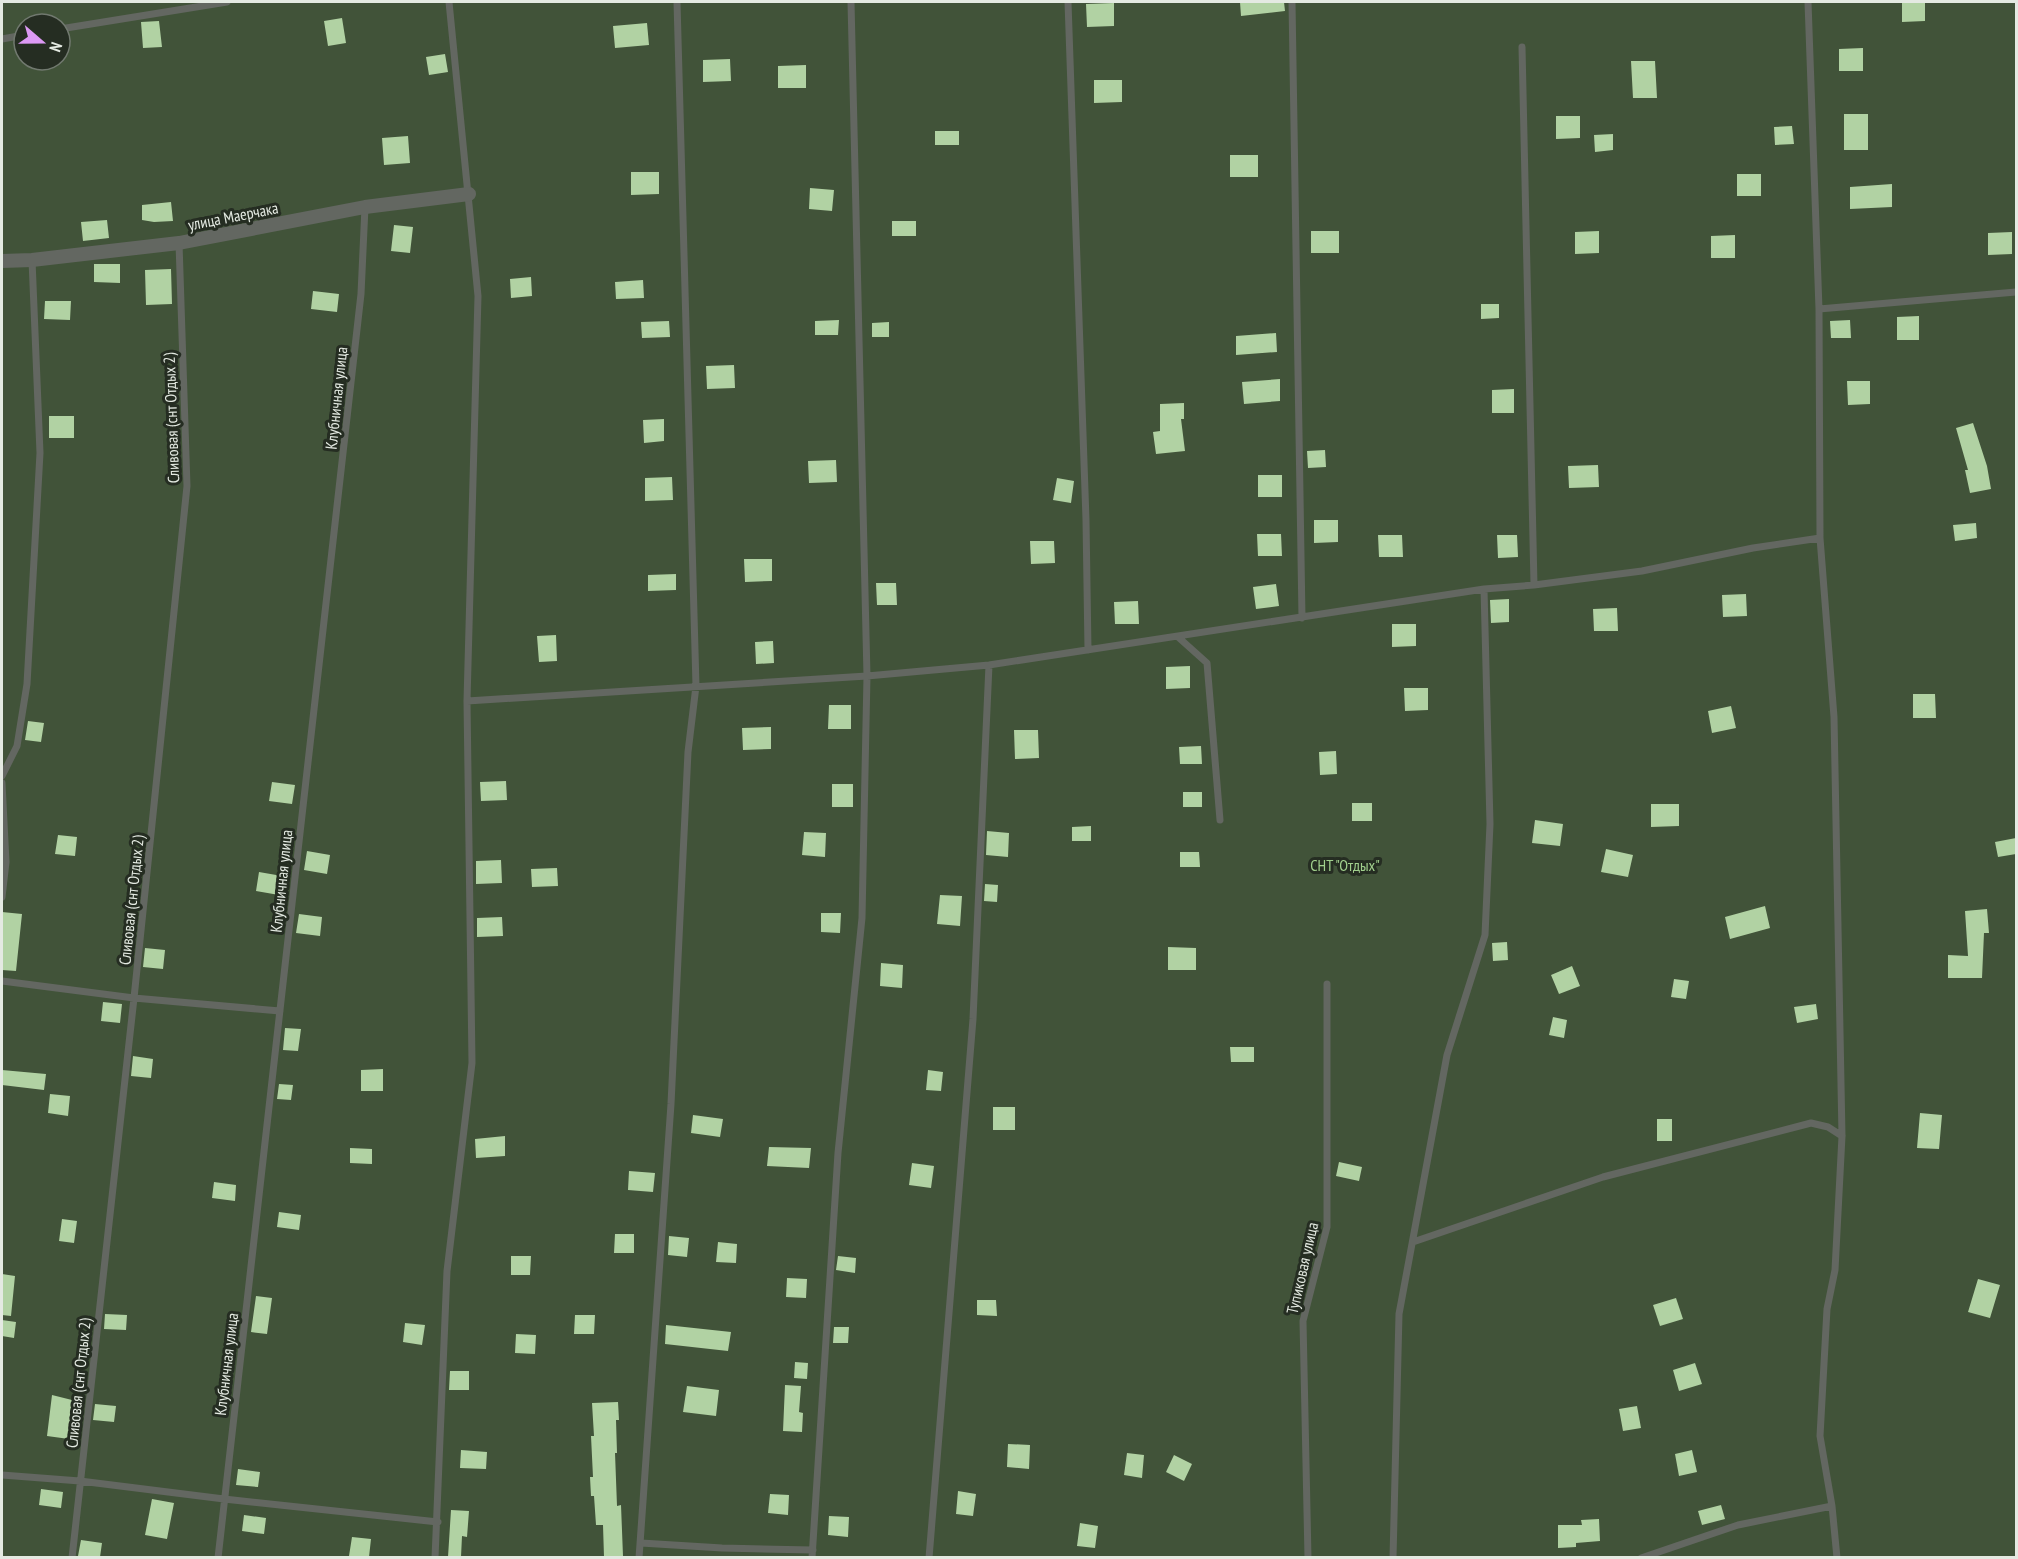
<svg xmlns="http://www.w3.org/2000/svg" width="2018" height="1559" font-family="'PT Sans Narrow',sans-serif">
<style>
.green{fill:#415339;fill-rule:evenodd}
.building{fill:#b1d2a3}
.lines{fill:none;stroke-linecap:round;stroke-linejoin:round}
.lane{stroke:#636761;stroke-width:7}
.street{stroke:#636761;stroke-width:14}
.labels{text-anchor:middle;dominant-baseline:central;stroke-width:6;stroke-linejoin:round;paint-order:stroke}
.street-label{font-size:16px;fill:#e4eae2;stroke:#252d22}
.park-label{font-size:16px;fill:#a1d08d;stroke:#252d22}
</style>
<rect width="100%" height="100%" fill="#2f372c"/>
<path class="green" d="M2,2h2014v1555l-2014,1zM24,24h36v36h-36z"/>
<path class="building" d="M1240,2h44l1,9 -44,5z
M1902,2h23v19l-23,1z
M1114,3v23l-27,1 -1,-23z
M342,18l4,25 -18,3 -4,-25z
M159,21l3,26 -19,1 -2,-26z
M647,23l2,22 -34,3 -2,-22z
M1863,48v23h-24v-22z
M445,54l3,18 -19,3 -3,-18z
M730,59l1,22 -28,1v-22z
M1631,61h24l2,37h-24z
M806,65v23h-28v-22z
M1094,80h28v22l-28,1z
M1844,114h24v36h-24z
M1556,116h24v22l-24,1z
M1792,126l2,18 -19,1 -1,-18z
M935,131h24v14h-24z
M1613,134v16l-18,2 -1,-17z
M408,136l2,27 -26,2 -2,-27z
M1230,155h28v22h-28z
M631,172h28v22l-28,1z
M1737,174h24v22h-24z
M1892,184v23l-42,2v-22z
M810,188l24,2 -2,21 -23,-2z
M171,202l2,19 -19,1 -12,-2v-15z
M107,220l2,18 -26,3 -2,-19z
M892,221h24v15h-24z
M394,225l19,2 -3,26 -19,-2z
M1311,231h28v22h-28z
M1599,231v22l-24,1v-22z
M2012,232v22l-24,1v-22z
M1735,235v23h-24v-22z
M94,264h26v19l-26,-1z
M171,269l1,35 -26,1 -1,-35z
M531,277l1,19 -21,2 -1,-19z
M643,280l1,18 -28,1 -1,-17z
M313,291l26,3 -2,18 -26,-3z
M45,301h26l-1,19 -26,-1z
M1481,304h18v14l-18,1z
M1919,316v24h-22v-23z
M839,320l-1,15h-23v-14z
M1850,320l1,18h-20l-1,-17z
M669,321l1,16 -28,1 -1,-16z
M889,322v15h-17v-14z
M1276,333l1,19 -41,3v-19z
M734,365l1,23 -28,1 -1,-23z
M1280,379v22l-36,3 -2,-22z
M1847,381h23v23l-22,1z
M1514,389v24h-22v-23z
M1184,403v16h-3l4,32 -29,3 -3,-22 7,-1v-27z
M49,416h25v22h-25z
M664,419v22l-20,2 -1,-23z
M1973,423l14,43 4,23 -21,4 -5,-23h3l-12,-42z
M1325,450l1,17 -18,1 -1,-17z
M836,460l1,22 -28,1 -1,-22z
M1598,465l1,22 -30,1 -1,-22z
M1258,475h24v22h-24z
M672,477l1,23 -28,1v-23z
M1057,478l17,3 -3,22 -18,-3z
M1314,520h24v22l-24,1z
M1976,523l1,15 -22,3 -2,-16z
M1257,534h24l1,22h-24z
M1378,535h24l1,22h-24z
M1497,535h20l1,22 -20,1z
M1030,541h24l1,22 -24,1z
M744,559h28v22l-27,1z
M676,574v16l-28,1v-16z
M876,583h20l1,22h-20z
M1276,584l3,22 -23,3 -3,-22z
M1746,594l1,22 -24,1 -1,-22z
M1509,599v23l-18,1 -1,-23z
M1138,601l1,23h-24l-1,-22z
M1617,608l1,23h-24l-1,-22z
M1392,624h24v22l-24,1z
M556,635l1,26 -18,1 -2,-26z
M773,641l1,22 -18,1 -1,-22z
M1190,666v22l-24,1v-22z
M1404,688h24v22l-23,1z
M1913,694h22l1,24h-23z
M829,705h22v24h-23z
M1731,706l5,22 -24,5 -4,-22z
M28,721l16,2 -3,19 -16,-2z
M771,727v22l-28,1 -1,-22z
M1014,730h24l1,28 -24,1z
M1201,746l1,18h-22l-1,-17z
M1336,751l1,23 -17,1 -1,-23z
M506,781l1,19 -26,1 -1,-19z
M272,782l23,3 -3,19 -23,-3z
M832,784h21v23h-21z
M1183,792h19v15h-19z
M1352,803h20v18h-20z
M1651,804h28v22l-28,1z
M1535,820l28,4 -3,22 -28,-3z
M1091,826v15h-19v-14z
M987,831l22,2 -1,24 -22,-2z
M804,832l22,1 -1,24 -23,-2z
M58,835l19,2 -2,19 -20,-2z
M2016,838v16l-18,3 -3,-15z
M1606,849l27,6 -5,22 -27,-5z
M307,851l23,4 -3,19 -23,-4z
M1180,852h19l1,15h-20z
M501,860l1,23 -26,1v-23z
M557,868l1,18 -26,1 -1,-18z
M259,872l23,4 -3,19 -23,-4z
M985,884l13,1 -1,17 -13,-1z
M940,895l22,1 -2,30 -23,-2z
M1765,906l5,22 -40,11 -5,-22z
M1987,909l2,24h-5l-2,45h-34v-23l20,1 -3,-45z
M2,912l20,2 -6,57 -14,-1z
M821,913h20l-1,20 -19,-1z
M299,914l23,3 -2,19 -24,-3z
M502,917l1,19 -26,1v-19z
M1507,942l1,18 -15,1 -1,-18z
M1168,947l28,1v22h-28z
M145,948l20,2 -2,19 -20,-2z
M881,963l22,2 -1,23 -22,-2z
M1572,966l8,20 -21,8 -8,-19z
M1674,979l15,2 -3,18 -15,-2z
M103,1002l19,2 -2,19 -19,-2z
M1816,1004l2,15 -21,4 -3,-16z
M1553,1017l14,3 -3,18 -15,-3z
M285,1028l16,1 -3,22 -15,-1z
M1230,1047h24v15h-23z
M133,1056l20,3 -2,19 -20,-2z
M383,1069v22h-22v-21z
M2,1070l44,4 -2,16 -42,-5z
M928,1070l15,2 -2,19 -15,-1z
M279,1084l14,1 -2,15 -14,-1z
M50,1094l20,2 -2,20 -20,-3z
M993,1107h22v23h-22z
M1920,1113l22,2 -3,34 -22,-1z
M693,1115l30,4 -3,18 -29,-4z
M1657,1119h15v22h-15z
M505,1136v20l-29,2 -1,-19z
M769,1147l42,1 -2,20 -42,-2z
M350,1148l22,1v15l-22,-1z
M1339,1162l23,5 -3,14 -23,-5z
M912,1163l22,3 -3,22 -22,-3z
M629,1171l26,2 -2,19 -25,-2z
M214,1182l22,3 -1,16 -23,-3z
M279,1212l22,3 -2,15 -22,-3z
M62,1219l15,2 -3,22 -15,-2z
M615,1234h19v19h-20z
M669,1236l20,2 -2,19 -19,-2z
M718,1242l19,2 -1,19 -20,-1z
M511,1256h20l-1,19h-19z
M838,1256l18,2 -1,15 -19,-3z
M2,1274l13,2 -4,40 -9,-1z
M787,1278l20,1 -1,19 -20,-1z
M1978,1279l22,6 -10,33 -22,-6z
M256,1296l16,2 -5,36 -16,-2z
M1676,1298l7,21 -23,7 -7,-21z
M977,1300h19l1,16 -20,-1z
M105,1314l22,1 -1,15 -22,-1z
M575,1315h20l-1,19h-20z
M2,1320l14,2 -2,16 -12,-2z
M405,1323l20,2 -3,20 -19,-3z
M666,1325l65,7 -3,19 -63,-7z
M834,1327h15l-1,16h-15z
M516,1334l20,1 -1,19 -20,-1z
M795,1362l13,1 -1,16 -13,-1z
M1695,1363l7,21 -23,7 -6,-21z
M450,1371h19v19h-20z
M785,1385l16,1 -2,26 4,1 -1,19 -19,-1z
M687,1386l32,4 -3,26 -33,-4z
M52,1395l32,8 -2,15 -10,-1 -3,22 -22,-3z
M618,1402l1,18h-3l1,33h-2l2,53 4,-1 2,51 -19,1 -1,-32h-7l-2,-29h-3l-1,-19h3l-2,-41h3l-2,-33z
M95,1404l21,2 -2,16 -21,-2z
M1637,1406l4,22 -18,3 -4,-22z
M1008,1444l22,1 -1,24 -22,-2z
M461,1450l26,2 -1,17 -26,-1z
M1692,1450l5,22 -18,4 -4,-22z
M1127,1453l17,2 -2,23 -18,-3z
M1174,1455l18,9 -8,17 -18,-9z
M238,1469l22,3 -2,15 -22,-2z
M41,1489l22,3 -2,16 -22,-3z
M958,1491l18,3 -3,22 -17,-2z
M770,1494l19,1 -1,20 -20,-2z
M152,1499l22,4 -7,36 -22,-4z
M1721,1505l4,14 -23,6 -4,-14z
M451,1510l18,1 -2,26 -5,-1 -1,21h-13z
M244,1515l22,3 -2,16 -22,-3z
M829,1516l20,1 -1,20 -20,-2z
M1599,1519l1,22 -24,2v4l-18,1v-23h24l-1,-5z
M1080,1523l18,3 -3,22 -18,-2z
M352,1537l19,2 -2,18 -20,-1z
M81,1540l21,3 -2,14 -22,-1z"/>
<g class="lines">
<path class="lane" d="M1068,2l18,518 2,130
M1292,2l10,616
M1808,2l11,307 1,229 14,179 8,419 -7,134 -8,39 -7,127 12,70 5,52
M60,29l167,-27
M2,39l22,-4
M1522,47l12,538
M1819,309l197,-17
M1178,637l29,26 13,157
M467,701l400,-25 122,-11 495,-76 50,-4 108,-14 111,-23 67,-10
M2,776l15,-30 10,-62 13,-231 -8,-193
M2,783l4,79 -4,35
M2,981l132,17 146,13
M1413,1242l190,-65 208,-54 17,4 14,9
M2,1475l78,6 144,18 214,23
M641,1543l81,5 91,2
M72,1558l62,-560 53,-512 -8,-243
M218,1558l143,-1264 4,-87
M435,1558l12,-287 25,-208 -5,-362 11,-405 -29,-294
M639,1558l32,-454 17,-352 8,-66 -19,-684
M812,1558l26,-405 24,-235 5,-242 -16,-674
M929,1558l44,-539 16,-354
M1308,1558l-5,-237 24,-94v-243
M1393,1558l6,-244 48,-259 38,-120 5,-111 -6,-235
M1641,1558l97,-33 94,-19"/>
<path class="street" d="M2,261l30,-1 147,-17 186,-36 104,-13"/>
</g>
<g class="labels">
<g class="street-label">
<text transform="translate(233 216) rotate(-11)">улица Маерчака</text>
<text transform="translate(336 398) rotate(-84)">Клубничная улица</text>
<text transform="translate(171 418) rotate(-92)">Сливовая (снт Отдых 2)</text>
<text transform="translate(281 881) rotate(-84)">Клубничная улица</text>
<text transform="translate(131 900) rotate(-84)">Сливовая (снт Отдых 2)</text>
<text transform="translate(1302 1268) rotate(-77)">Тупиковая улица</text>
<text transform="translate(226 1364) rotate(-83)">Клубничная улица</text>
<text transform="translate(78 1383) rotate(-84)">Сливовая (снт Отдых 2)</text>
</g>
<g class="park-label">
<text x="1345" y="865">СНТ "Отдых"</text>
</g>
</g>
<rect width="2018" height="1559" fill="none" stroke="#e4eae2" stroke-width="6"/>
<g transform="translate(42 42) rotate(110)"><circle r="28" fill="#252d22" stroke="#71796f" stroke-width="1.5"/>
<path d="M0-4.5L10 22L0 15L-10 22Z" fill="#dc99f4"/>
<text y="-9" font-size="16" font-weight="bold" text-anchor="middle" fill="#e4eae2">N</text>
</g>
</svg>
